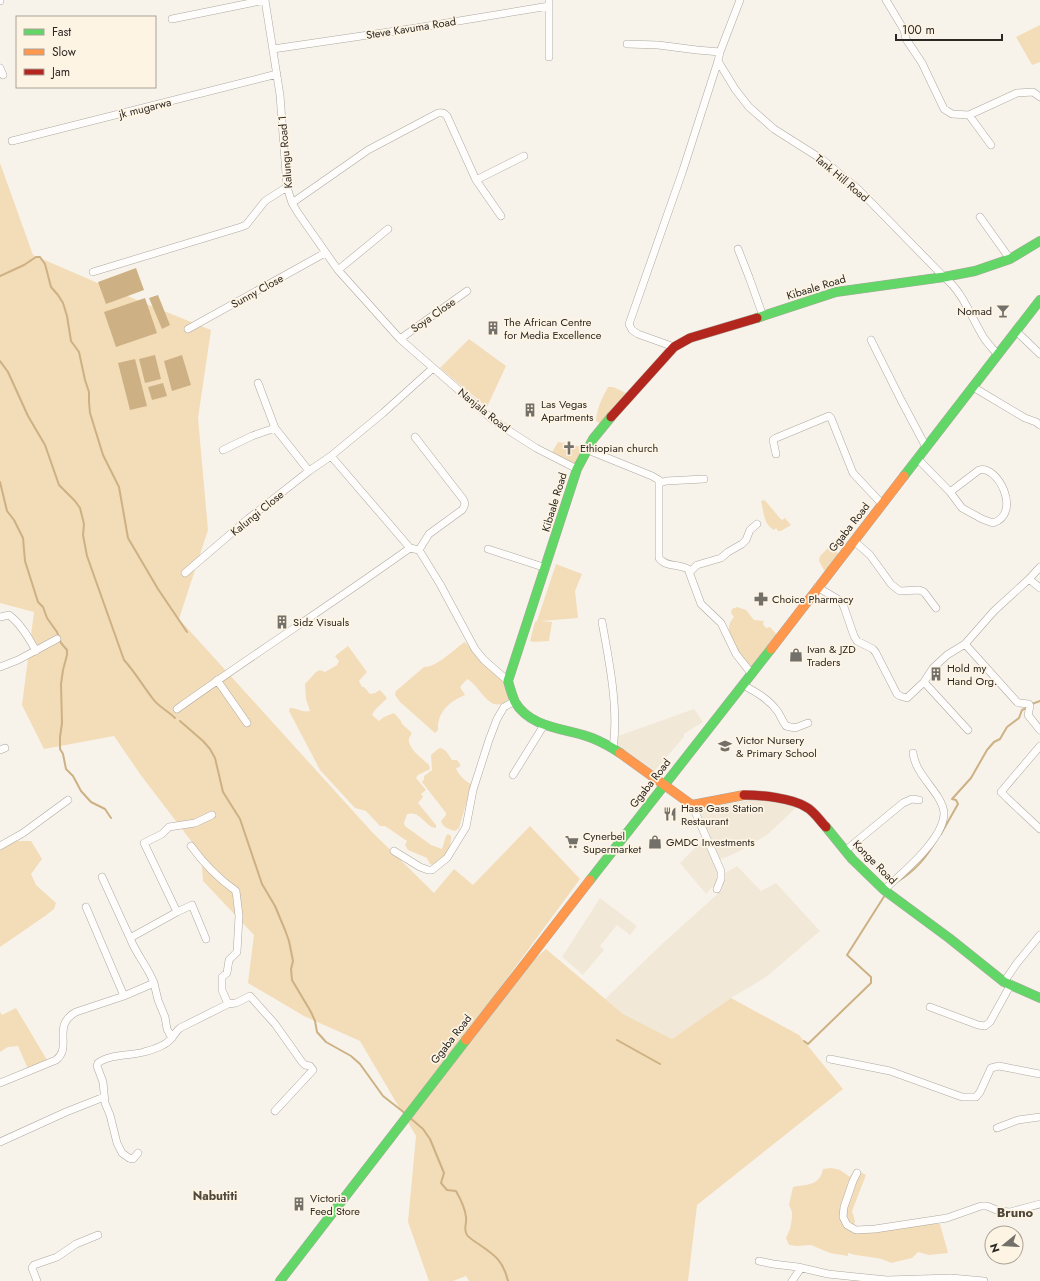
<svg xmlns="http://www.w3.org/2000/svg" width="1040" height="1281" font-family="Jost,sans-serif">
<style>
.built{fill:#f2e8d8}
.green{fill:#f3dcb8}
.water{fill:#cdb184}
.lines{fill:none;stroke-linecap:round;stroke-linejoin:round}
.stream{stroke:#cdb184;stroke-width:2}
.street-casing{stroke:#aca8a1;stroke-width:8}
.fast-casing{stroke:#aca8a1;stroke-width:10}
.slow-casing{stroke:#aca8a1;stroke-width:10}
.jam-casing{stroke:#aca8a1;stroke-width:10}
.street{stroke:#fefdfc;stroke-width:7}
.fast{stroke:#63d668;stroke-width:9}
.slow{stroke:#ff974d;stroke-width:9}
.jam{stroke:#b3261e;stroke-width:9}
.labels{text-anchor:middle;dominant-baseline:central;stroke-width:3.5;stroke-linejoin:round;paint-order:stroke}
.street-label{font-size:11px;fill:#2c2823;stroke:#fef4e4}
.poi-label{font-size:11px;fill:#2c2823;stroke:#fef4e4;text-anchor:start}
.neighbourhood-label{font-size:12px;font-weight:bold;fill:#4f473b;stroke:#fef4e4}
.quarter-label{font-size:13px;font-weight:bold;fill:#4f473b;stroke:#fef4e4}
</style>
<rect width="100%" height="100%" fill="#f8f3ea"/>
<path class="built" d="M694,709l9,13 -19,12v3l-33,38 -34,-31 1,-8z
M758,799l39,8 -30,28 -31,18 -17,7 -23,-50 34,-7z
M704,839l13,26v17l-11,12 -26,-31z
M737,866l24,25 15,-8 44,48 -54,46 -35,21 -59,41 -49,-25 -18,-15 58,-56 59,-53 3,-17z
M600,898l37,28 -7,9 -13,-10 -17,21 4,4 -21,25 -21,-18z"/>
<path class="green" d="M1040,25v37l-8,3 -16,-28z
M0,163l33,92 111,48 67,27 -13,88 10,112 -29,89 193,213 62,61 20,-24 19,16 57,-59 50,53 -83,113 49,-43 77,65 49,25 59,-41 68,37 44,54 -146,116 -9,76h-219l-3,-5 -13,5h-24l-21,-59 8,-86 -56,-95 -56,-25 -56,-33 6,-48 -51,-54 -2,-27 -61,-80 -26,-38 -70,13 -22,-44 12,-93 -34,-9z
M469,339l37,27 -19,41 -47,-39z
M608,387h5l13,6 1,4 -26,27 -5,-3c1,-13 6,-23 12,-34z
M558,442l6,1 6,5c6,-3 11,-3 15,2l-8,16 -26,-12z
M764,500c6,5 13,16 18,20l3,-2 6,7 -10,6h-3l-2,-3 -2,2c-11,-6 -10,-18 -13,-29z
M830,546h4l5,10 -13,15 -2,-1 -5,-9 1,-5z
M556,564l26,10 -7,17 3,27 -37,3 11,1 -3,19 -16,1 -3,-1 5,-19 2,-1z
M737,607l9,3 8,10 10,1 -1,3 3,4 4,-1 8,9 -26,33c-8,-5 -24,-31 -23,-41 0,-4 2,-8 5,-11l-3,-4 1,-4z
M465,642c5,5 8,10 13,14 12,12 30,24 31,43 -19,18 -28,-13 -42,-20l-7,8 5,8c-15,6 -28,17 -27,35l-3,3 -35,-31 -5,-7 1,-4 28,-24c11,1 30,-17 39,-24z
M348,646l19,26 -8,9 3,6h2l6,7 5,-1 5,-3 7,8c-5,6 -11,9 -15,17l7,6 5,-4 10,-4 7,8 1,3 10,9c-2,3 -4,6 -3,9 2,9 14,17 20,23l1,4 -12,6 -2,3 10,12 -5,4 2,3 -5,6 18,22v3c-11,-1 -15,-18 -29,-14l-3,9 1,3 26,19 11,4 4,-13 2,-2 3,2c1,14 -8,22 -18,29l-3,-1 -3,-6 -19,-8 -3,-5 2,-4 -22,-15h-5l-14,-15 -11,-3 -35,-38 -31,-59 1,-3c7,0 13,5 20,3l-4,-12 -1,-15 11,-12 4,-2 5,2 12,-7 2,-4 -4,-5z
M441,748l5,3 6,9h5l3,4v3l-4,1c2,6 10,15 16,16l-13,44 -4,3c-6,-2 -12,-3 -14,-10l5,-6v-2l-24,-31 2,-3v-3l8,-6 -1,-15 7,-6z
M18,841h13l11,18 -11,15 5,11 20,18 -2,6 -9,7 -45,31v-101l4,-3z
M16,1008l31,52 -19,9 -10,-23 -10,1 -8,5v-40l2,3z
M831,1168l9,2 10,7 5,-8 11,6 -14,36 3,10 -3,12 70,-9h18l8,29 -19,2 -11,-3 -6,6 -21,5c-14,-8 -28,-5 -43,-10v3l-18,-3 -19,-8 -14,1 -8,-1 -3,-7 4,-9 2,-11v-6l-3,-7 4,-18c14,-3 27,-1 30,-18z"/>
<path class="water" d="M136,268l8,22 -38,14 -8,-22z
M158,295l12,30 -8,4 -13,-31z
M145,298l12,35 -41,14 -12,-35z
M155,355l6,24 -16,4 -6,-24z
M182,355l9,30 -19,6 -8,-30z
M135,359l12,47 -17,4 -12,-47z
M163,383l4,13 -15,4 -4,-13z"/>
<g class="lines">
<path class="stream" d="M0,276l24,-11 12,-8h4l5,7 6,23 7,8 5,8 4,13 4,25 8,11 6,28 4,12v10l1,11 13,42 16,32 9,51 30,51 29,43
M0,361l8,11 20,44 17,29 14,40 16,16 5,7 4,16 -1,11 4,21 37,104c11,12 19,26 29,39 6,8 15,12 22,19
M0,482l7,29 7,9 9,18 2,23 13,41 5,5 4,11 10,14 4,11 6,7v5l-4,15 -2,14 1,39 -2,14v12l3,5 3,15 7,7 8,15 10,11 14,7 6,9
M1032,704l8,-3
M180,721l23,20 7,8 5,9 8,34 17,27 22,65 13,22 10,24 4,11 4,20 -2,8 1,11 19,32 4,9 2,11 9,10 25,14 9,8 23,32 23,18
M941,834l17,-30 -2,-4 -4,-1 19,-21 16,-28 7,-8 6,-3 7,-12 12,-9 3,-8 5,-2
M897,882c19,-12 29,-24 40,-43
M617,1040l43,24
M804,1041l4,3 63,-61v-6l-24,-22 38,-60
M409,1117l14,12 7,10 14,34 -3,10 6,7 9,1c4,7 9,17 10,26 1,7 -3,12 1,18 3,4 9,7 13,10 16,11 23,16 28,36"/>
<g class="street-casing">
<path id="street" d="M265,0l15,95 7,92 5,16 6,10 40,57 62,69 92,80 19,13 25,16 41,21
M886,0l18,30 2,9 16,24 22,46 8,5 17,1 48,-22 16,-1 7,5
M0,1v-1
M172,19l93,-19
M627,44l31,1 39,5 23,2
M273,49l143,-21 133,-22
M549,57v-57
M718,61l17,28 14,18 25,22 49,31 35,29 86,88c19,15 27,40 40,61 4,6 9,11 14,17
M0,68l3,7
M969,115l22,30
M12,141l265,-67
M476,180l48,-24
M292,203l76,-53 70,-37c5,-1 6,0 9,3l29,64 25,36
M980,217l30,42
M738,249l11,28 14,39
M338,270l50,-41
M93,272l148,-45 5,-2 19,-24 22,-14
M188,329l137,-76
M1016,331l24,23
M400,339l67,-48
M871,340l30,60 25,47
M674,347l-36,-13 -6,-4 -3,-6 54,-154 35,-109 2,-9 20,-52
M258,383l17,45 34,43
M973,387l52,31 11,4 4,3
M415,437l48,62c3,4 2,7 -1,11l-33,24 -10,16
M223,450l29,-14 23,-8
M588,450l64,26 7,4v78c6,9 20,6 29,11l13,35 20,19 15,31 15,19
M776,454l-3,-14 3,-2 53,-22 2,2 22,55 29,31
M331,456l79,92 9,2 21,34 35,65 9,11 24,21
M917,458l33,34 12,16 20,11 11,4c30,-10 4,-59 -14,-53l-29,22
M660,483l6,-2 38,-2
M854,541l16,14 21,29 6,5 3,2 19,-1 5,2 12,16
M488,549l58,19
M690,572l7,-7 24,-7 7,-6 14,-8 4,-4 4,-10 7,-6
M185,573l63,-54 61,-48 22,-15 52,-43 50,-45
M1029,579l11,9
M817,587l24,14 3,6 10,29 3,5 16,8 3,4 21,41 3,2 7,2 17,-16 9,-14 14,-13 18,-11 29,-33 35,-32 11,-12
M0,617l9,-2c12,9 20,23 27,36
M602,622c7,38 17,88 11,126
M965,644l52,58 2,1 10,1 1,2 -2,9 12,15
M0,667l18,-7 39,-21
M217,680l30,43
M924,682l44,48
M743,685c13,7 26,14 35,27 3,5 5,10 8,14l9,2 13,-5
M177,709c77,-55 156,-106 233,-161
M1040,746l-39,46 7,7 32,30
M0,750l5,-2
M513,775l31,-50
M692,805l29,66v8l-4,10
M0,846l23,-13 45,-33
M191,846c13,18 28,33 45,45l3,25 -2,36 -8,8 -2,13 -5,4v13l6,14
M846,850l57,-47 9,-4 7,1
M394,851l26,16 8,3h4l15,-12 19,-31 7,-37 16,-50 8,-21 7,-12 11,-6
M102,877l28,61
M884,890c18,-17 59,-50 60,-76 0,-6 -3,-12 -6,-17 -9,-14 -23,-27 -25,-44
M86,907l38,89
M177,912l-33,-69 18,-9 7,-7 26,-4 17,-8
M1004,982l13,-19 23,-28
M154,983l4,17 7,17 2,12 5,9
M930,1007l48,18 7,1 5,-4 21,-38
M830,1059l60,12 72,26h14l4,-5 11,-24 8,-2 41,8
M0,1083l56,-23c17,-13 -5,-34 20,-48l48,-16 30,-13c-6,-16 -18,-29 -24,-45l47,-26 15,-7 14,34
M997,1128l21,-8 22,-3
M0,1142l66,-30 38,-15
M138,1153l-5,6 -4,-1 -7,-5 -5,-10 -7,-28 -5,-12 -2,-21 -6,-16 1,-3c12,-9 32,-7 46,-11 8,-2 20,-6 26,-12 4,-4 6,-9 10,-12l48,-24 8,-1 14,-7 25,28 27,38 3,3 5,1 3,4 -38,41
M857,1173l-4,8 -9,26 -1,10 4,8 9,5 19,-1 72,-11 34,-12h6l12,5 11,1 30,-8
M759,1261l14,3 25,3 30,7 29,3 30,3 64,-2 33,3
M37,1281l-5,-13 2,-3 23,-8 19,-13 22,-9
M792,1281l9,-13"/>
</g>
<g class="fast-casing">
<path id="fast" d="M757,318l79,-26 108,-15 31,-6 35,-12 30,-18
M611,417l-18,22 -16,30 -69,212c2,7 4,14 7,21 16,27 51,26 77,36 10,4 19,9 28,15
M904,476l136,-176
M826,827l26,32 32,31 65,48 55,44 36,16
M590,880l181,-231
M280,1281l186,-241"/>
</g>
<g class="slow-casing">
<path id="slow" d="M771,649l133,-173
M620,753l72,52 52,-10
M466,1040l124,-160"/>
</g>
<g class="jam-casing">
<path id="jam" d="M611,417l63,-70 16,-9 67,-20
M744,795c17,0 48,3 62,12 8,4 14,14 20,20"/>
</g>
<use href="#street" class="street"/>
<use href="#fast" class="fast"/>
<use href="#slow" class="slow"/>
<use href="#jam" class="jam"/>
</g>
<defs>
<g id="bar-bare" transform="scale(1.08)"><path d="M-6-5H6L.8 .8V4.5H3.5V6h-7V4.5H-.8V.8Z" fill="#736f69" stroke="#fef4e4" stroke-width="2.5" paint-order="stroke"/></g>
<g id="building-bare" transform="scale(1.08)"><path d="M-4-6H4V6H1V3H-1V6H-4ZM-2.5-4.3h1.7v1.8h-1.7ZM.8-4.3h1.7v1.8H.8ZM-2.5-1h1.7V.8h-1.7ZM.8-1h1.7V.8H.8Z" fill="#736f69" stroke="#fef4e4" stroke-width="2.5" paint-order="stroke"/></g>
<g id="church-bare" transform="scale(1.08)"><path d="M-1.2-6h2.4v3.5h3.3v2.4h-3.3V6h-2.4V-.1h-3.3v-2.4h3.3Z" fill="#736f69" stroke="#fef4e4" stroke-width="2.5" paint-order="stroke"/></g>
<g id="pharmacy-bare" transform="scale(1.08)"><path d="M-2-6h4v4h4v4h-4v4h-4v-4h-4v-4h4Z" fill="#736f69" stroke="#fef4e4" stroke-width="2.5" paint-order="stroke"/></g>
<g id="shop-bare" transform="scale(1.08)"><path d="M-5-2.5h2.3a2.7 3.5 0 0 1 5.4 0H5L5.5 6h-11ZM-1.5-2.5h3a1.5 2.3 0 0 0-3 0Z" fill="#736f69" stroke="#fef4e4" stroke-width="2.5" paint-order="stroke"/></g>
<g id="school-bare" transform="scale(1.08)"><path d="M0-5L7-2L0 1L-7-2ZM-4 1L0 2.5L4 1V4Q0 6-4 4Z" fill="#736f69" stroke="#fef4e4" stroke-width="2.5" paint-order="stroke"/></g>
<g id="restaurant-bare" transform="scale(1.08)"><path d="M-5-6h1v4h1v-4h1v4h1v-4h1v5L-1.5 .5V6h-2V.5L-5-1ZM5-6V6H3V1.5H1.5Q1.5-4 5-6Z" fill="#736f69" stroke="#fef4e4" stroke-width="2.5" paint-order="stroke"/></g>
<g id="supermarket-bare" transform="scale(1.08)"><path d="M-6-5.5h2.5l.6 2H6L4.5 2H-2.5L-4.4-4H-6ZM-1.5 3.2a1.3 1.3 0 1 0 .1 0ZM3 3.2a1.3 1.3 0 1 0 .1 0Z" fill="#736f69" stroke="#fef4e4" stroke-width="2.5" paint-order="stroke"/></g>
</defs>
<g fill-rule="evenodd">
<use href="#bar-bare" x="1003" y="311"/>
<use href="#building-bare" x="493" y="328"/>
<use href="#building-bare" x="530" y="410"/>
<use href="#church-bare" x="569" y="448"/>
<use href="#pharmacy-bare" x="761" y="599"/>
<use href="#building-bare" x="282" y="622"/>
<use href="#shop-bare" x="796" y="655"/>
<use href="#building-bare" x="936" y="674"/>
<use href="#school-bare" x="725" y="746"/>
<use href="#restaurant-bare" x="670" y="814"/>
<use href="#supermarket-bare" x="572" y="842"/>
<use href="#shop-bare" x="655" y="842"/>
<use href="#building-bare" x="299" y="1204"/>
</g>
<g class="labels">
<g class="street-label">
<text transform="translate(411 28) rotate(-9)">Steve Kavuma Road</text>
<text transform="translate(145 108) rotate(-14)">jk mugarwa</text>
<text transform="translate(285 152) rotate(-95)">Kalungu Road 1</text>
<text transform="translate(842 178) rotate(40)">Tank Hill Road</text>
<text transform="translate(816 287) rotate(-17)">Kibaale Road</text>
<text transform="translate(257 291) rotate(-29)">Sunny Close</text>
<text transform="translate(433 315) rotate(-35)">Soya Close</text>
<text transform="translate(484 410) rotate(39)">Nanjala Road</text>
<text transform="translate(554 502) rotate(-73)">Kibaale Road</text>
<text transform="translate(257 513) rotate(-39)">Kalungi Close</text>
<text transform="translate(849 527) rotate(-52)">Ggaba Road</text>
<text transform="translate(650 783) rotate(-52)">Ggaba Road</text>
<text transform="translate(875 862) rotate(45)">Konge Road</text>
<text transform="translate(451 1039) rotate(-52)">Ggaba Road</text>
</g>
<g class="poi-label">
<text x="992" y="311" text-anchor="end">Nomad</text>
<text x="504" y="322">The African Centre<tspan x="504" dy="13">for Media Excellence</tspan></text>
<text x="541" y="404">Las Vegas<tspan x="541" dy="13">Apartments</tspan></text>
<text x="580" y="448">Ethiopian church</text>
<text x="772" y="599">Choice Pharmacy</text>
<text x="293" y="622">Sidz Visuals</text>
<text x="807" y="649">Ivan &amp; JZD<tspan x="807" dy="13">Traders</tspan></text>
<text x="947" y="668">Hold my<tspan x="947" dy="13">Hand Org.</tspan></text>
<text x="736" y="740">Victor Nursery<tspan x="736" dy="13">&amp; Primary School</tspan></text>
<text x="681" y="808">Hass Gass Station<tspan x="681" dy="13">Restaurant</tspan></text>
<text x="583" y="836">Cynerbel<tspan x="583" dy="13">Supermarket</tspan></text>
<text x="666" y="842">GMDC Investments</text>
<text x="310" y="1198">Victoria<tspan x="310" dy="13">Feed Store</tspan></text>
</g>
<g class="neighbourhood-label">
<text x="215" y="1196">Nabutiti</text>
</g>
<g class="quarter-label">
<text x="1015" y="1212">Bruno</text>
</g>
</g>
<rect x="16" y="16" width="140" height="72" fill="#fef4e4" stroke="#aaa297"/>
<rect x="24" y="29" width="20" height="6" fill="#63d668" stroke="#aaa297"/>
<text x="52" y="36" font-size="12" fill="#2c2823">Fast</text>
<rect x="24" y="49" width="20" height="6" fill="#ff974d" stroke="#aaa297"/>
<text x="52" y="56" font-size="12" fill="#2c2823">Slow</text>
<rect x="24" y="69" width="20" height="6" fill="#b3261e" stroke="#aaa297"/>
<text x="52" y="76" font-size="12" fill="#2c2823">Jam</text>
<g transform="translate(1004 1245) rotate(252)"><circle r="19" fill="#fef4e4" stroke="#aaa297"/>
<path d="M0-3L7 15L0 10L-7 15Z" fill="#736f69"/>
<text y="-6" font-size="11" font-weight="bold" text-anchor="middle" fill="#2c2823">N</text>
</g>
<path d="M896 34v6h106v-6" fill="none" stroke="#2c2823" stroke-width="2"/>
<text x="902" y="34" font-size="12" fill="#2c2823" stroke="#fef4e4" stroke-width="3" paint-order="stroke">100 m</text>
</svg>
